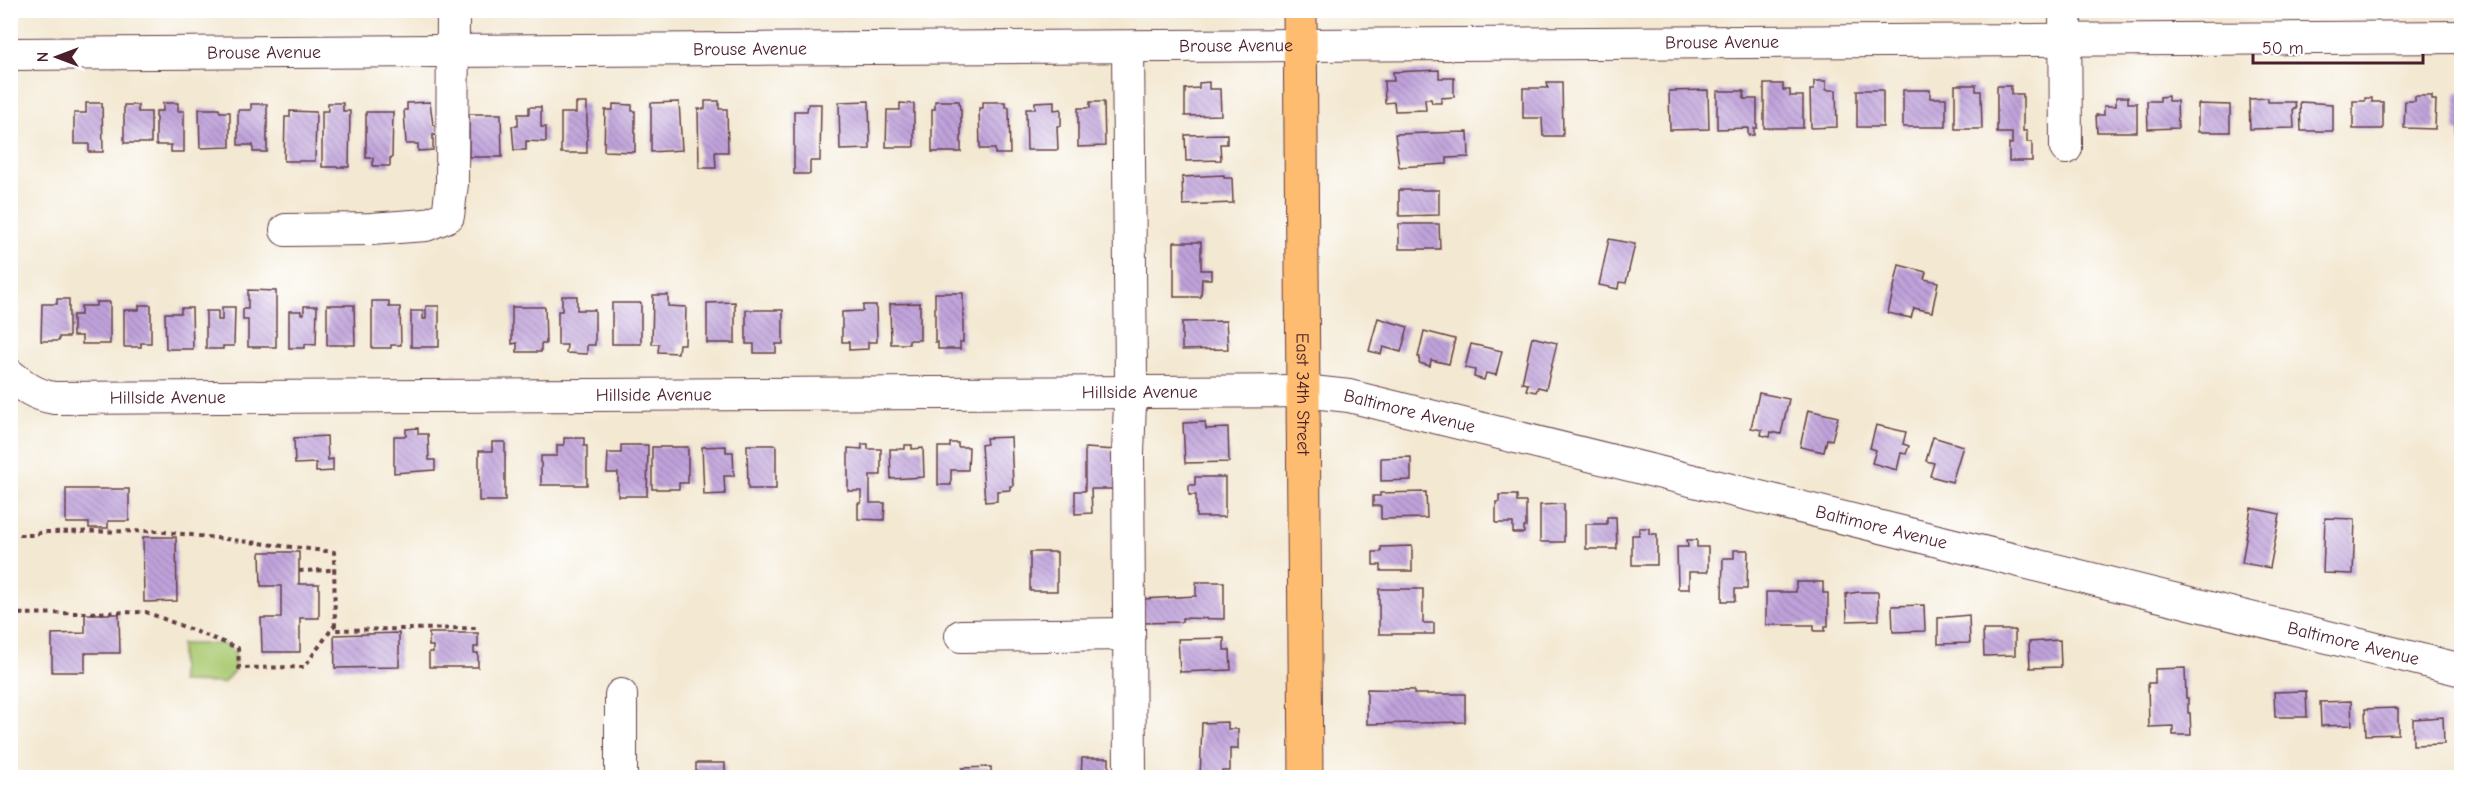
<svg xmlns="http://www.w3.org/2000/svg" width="2472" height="788" font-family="'Comic Neue',sans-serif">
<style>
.park{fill:#abcb73;stroke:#7a754f;stroke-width:1.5}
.building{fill:url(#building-back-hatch)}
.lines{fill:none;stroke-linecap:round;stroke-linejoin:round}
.minor-casing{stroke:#633d44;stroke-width:34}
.major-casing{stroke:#633d44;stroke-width:35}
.path{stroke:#633d44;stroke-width:4;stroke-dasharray:4.5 4.5;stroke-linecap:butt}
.minor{stroke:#fff;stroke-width:32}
.major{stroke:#febc70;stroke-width:33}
.labels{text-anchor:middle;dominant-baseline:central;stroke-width:4.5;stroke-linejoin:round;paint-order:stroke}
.street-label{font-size:18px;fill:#4a1f2b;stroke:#fff}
</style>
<defs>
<pattern id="building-back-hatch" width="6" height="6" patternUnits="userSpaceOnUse" patternTransform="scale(1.5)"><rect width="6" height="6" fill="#c0a3db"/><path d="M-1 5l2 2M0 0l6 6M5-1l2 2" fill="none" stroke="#9e84b2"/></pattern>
</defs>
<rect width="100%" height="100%" fill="#fff"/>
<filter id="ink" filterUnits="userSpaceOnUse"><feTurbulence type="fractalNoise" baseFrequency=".0167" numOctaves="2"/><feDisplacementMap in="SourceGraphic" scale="12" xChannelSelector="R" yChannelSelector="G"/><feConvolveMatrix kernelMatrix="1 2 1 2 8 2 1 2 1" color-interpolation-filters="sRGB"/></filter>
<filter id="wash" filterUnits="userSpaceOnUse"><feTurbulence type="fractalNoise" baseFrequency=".008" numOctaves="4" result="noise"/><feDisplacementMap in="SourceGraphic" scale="24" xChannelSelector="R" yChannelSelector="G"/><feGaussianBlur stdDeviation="1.35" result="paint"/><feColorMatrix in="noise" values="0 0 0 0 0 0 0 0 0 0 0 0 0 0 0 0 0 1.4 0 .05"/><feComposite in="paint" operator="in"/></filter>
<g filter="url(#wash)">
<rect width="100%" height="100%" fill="#f3e8d1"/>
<path class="park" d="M181,644h43l11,8v18l-12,13 -42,-1z"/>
<g id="blocks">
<path class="building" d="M1138,10h52v5h-52z
M1439,70v8h15v19l-13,1v5h-9l-1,-4h-6l1,11 -31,1 -1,-9 -9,1 -1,-22h10l-1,-9z
M1814,81h12v9h10l1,37 -26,1 -1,-38h4z
M1209,82v7h11l1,26 -36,1v-27l14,-1v-5z
M1547,82h15l1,54h-20l-1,-18h-19v-30h25z
M1764,84h19v6h7v6h13v32h-39z
M1955,85h21v6h5l1,38h-27z
M1997,86h14v8h12v37h4v11h5v19h-23v-17h3v-11h-15z
M1708,90l1,39 -39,1 -1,-39z
M1857,90h26v37h-26z
M1903,90h27v8h16v29h-43z
M1717,91h27v8h13v29h-3v7h-6v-7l-31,1z
M2456,93h6v38h-7z
M2168,96v5h9l1,27 -30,1 -1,-28h13v-4z
M2415,96h17v4h4l-1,29 -31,-1 1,-27h10z
M2116,97h12v6h9v29h-40l-1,-17h8v-9h12z
M2268,98v4h27l1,7h-3l1,19 -44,1 -1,-30z
M2365,98h7v4h11v27h-30v-28h12z
M705,101h14v8h8l1,43h-13l1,16h-17l-1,-59h7z
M869,101l1,48 -30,1 -1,-48z
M935,101h24l1,8h1v43h-29v-43h3z
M1054,101v9l7,-1v17h-4l1,24h-31l-1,-41h9v-7z
M430,102l3,23h4l1,10h-5v15l-15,1v-7h-12l-2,-34h3v-7z
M679,102l3,48 -31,2v-49z
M983,102h22v5h4l1,47h-15v-5h-15l-1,-41h4z
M1090,102h14l1,44 -27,1v-39h12z
M2300,102l33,2v27h-32z
M86,103h16l1,49h-14v-8h-15v-31h12z
M163,103h15v8h6v41h-13v-7h-15v-34h7z
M328,103h15v8h7l-1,56h-27v-56h6z
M576,103h11v50h-26v-40h15z
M900,103l14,1v43h-28l1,-37h13z
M251,104h16v48h-14v-7h-15v-35h13z
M613,104l19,1v6h3v41l-31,-1 1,-41h8z
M808,104h13l-1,57h-10v13h-16v-63h13z
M2198,104l32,1v27h-32z
M124,105h14v7h13v31h-27z
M529,107h12v20h5v15l-20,-1v9h-12l-2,-24h6v-12h11z
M199,109h20l1,3h10v35l-30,1z
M290,111l26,1 -1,49h-31l1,-44h5z
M366,112h27l-1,46h-2v8h-17v-8h-7z
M469,114h32l1,43h-33z
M1468,132l1,25 -22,1v6l-48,3 -4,-33z
M1227,134v10h-7l1,16 -35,1 -1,-26z
M1224,175v3h8l1,25 -50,2 -1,-28z
M1399,190h40v25l-40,1z
M1399,224h40l1,25h-41z
M1609,239l26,5 -9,39 -7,-1 -1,7 -19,-4z
M1174,242h27v28h10v9h-9l-1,18h-27z
M1899,265l27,7 -2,7 14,3 -6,30 -18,-4 -3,10 -23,-5z
M248,290l28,1v56h-28v-27h-5v-11h5z
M935,293h28v49h-3v7h-22v-7h-3z
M653,295h15v11l18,1 -1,37h-6l-1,9 -20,-1 1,-8h-7z
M562,296h15v14h18v35h-8v9l-21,-1 1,-8h-9v-34h4z
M57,299h12v38h-10v4h-18l1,-37h15z
M372,301h17v6h11l1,38h-10v3h-19z
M96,302h14v42h-28v-8h-9v-21h8v-9h15z
M735,302v41h-28v-40z
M612,303h29v41h-29z
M920,303v37h-11v4h-18l-1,-40z
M139,305h12v38h-10v4h-17v-37h15z
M327,305h27l1,40h-28z
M863,305h13l1,37h-9v7l-19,1v-8h-7v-30l21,-1z
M304,306h13l-1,39 -11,-1v4h-16v-37h12v3h3z
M426,306h13v41h-28v-36h12v8h3z
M222,307h13l-1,39h-11v3h-17v-38h12v9h4z
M512,307h33l1,37h-5v8h-24v-9l-5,1z
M181,308h11l1,41h-27l-1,-36h16z
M746,310h37v34h-7v9h-22v-9h-8z
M1378,318l30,9 -7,25 -18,-5 -2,7 -12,-3z
M1226,321l2,28 -46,1v-28z
M1424,331l31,8 -6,25 -18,-4 -1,6 -11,-3 1,-6h-2z
M1532,337l25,6 -11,46 -8,-2 -2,5 -10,-2 2,-6 -6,-1z
M1471,344l31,7 -6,24 -10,-2 -2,7 -10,-3 1,-7 -10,-2z
M1759,393l30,6 -8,35 -10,-2 -1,5 -9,-2 1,-5 -11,-2z
M1808,410l30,7 -6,23 -5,-1 -3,13 -24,-5z
M1205,422l1,7 22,-1 1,34 -44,1 -2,-40z
M1876,425l30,7 -3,12 6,2 -3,8 -5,-1 -4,17 -25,-7 4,-13 -6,-2z
M418,428v6h10l1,26h6v10l-41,3v-37h12v-7z
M327,436l1,24 5,-1v12l-17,1v-9l-21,1 -1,-26z
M1011,437l2,49h-3v4l-13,1v10l-12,1 -4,-57 6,-1 -1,-6z
M1933,437l30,9 -11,36 -22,-6 4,-13 -8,-2z
M564,438h20v8h3v39h-46v-29h16v-11h7z
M492,442h13v59h-26v-50h13z
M950,443h8v4h11l-1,23h-17v15h-13v-38h12z
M862,444h6v5h13v26h-11v28h15l-1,17 -26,-1v-16h3v-12h-13v-43l14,1z
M621,445h27l-1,51h-29v-23h-11l1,-20h13z
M747,445h29v44h-28z
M905,445h7v4l11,-1 1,29 -33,2 -1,-30h15z
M726,446v6h7l1,24h-10l1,18 -21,1 -2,-48z
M652,447h36v36h-9v6h-27z
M1085,448l31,2 1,39h-26l1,24 -17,1v-23h10z
M1411,457v23l-30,1v-23z
M1195,477h30v40h-29v-22h-7v-10h6z
M66,489h63v32h-21v7h-19v-5h-23z
M10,491h3v32h-3z
M1426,492l1,26 -46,1v-13h-8v-10h7v-3z
M1499,495h18v7h9v25h-2v6h-11v-10h-17v-21h3z
M1564,504v38h-24v-37z
M2251,508l29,6 -10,54 -28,-5z
M1607,517h9l1,32h-31v-25h21z
M2325,518l30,1 -2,55 -30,-1z
M1639,528h10v6h8v31h-25v-30h7z
M143,537h33l1,64 -33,1z
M1687,540h10v7h11v25h-19v17h-11l-1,-42h11z
M1412,546v25h-31v-6h-8v-13h8v-5z
M1734,550h14l-1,39h-12v12h-13l1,-43h11z
M260,552h39v32h20v34h-19v34h-38l-1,-34h20v-32h-20z
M1030,552h27v39h-27z
M1196,582h28v37l-42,-1v4l-39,1v-24l53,-3z
M1796,582h27v11h5v33h-3v5h-11v-6h-48v-33h30z
M1379,589h44v34h11v11h-55z
M1859,592h19l1,28 -32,1 -1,-27z
M1924,605l1,26 -32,1 -1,-26z
M85,614h34l1,39h-35v19h-33v-38l33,-1z
M1969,615l1,28 -32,1v-26z
M1983,630h32v25l-31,1z
M399,633v34l-64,1 -1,-33z
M429,633h49v14h-4v6h4v14h-49v-15h4v-6h-4z
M1224,638v12h6l1,20 -51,2 -2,-33z
M2060,640l1,27 -31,1 -1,-26z
M2185,668l1,30h2v15h2l1,22h-18v-9l-24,1 -1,-44h7v-14z
M1367,689l47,1v4h51v28l-98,2z
M2306,691l1,26h-32l-1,-25z
M2351,701l1,24 -31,1 -1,-24z
M2398,708v26l-32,1 -1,-26z
M2443,717l1,27 -31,1v-26z
M1228,722v7h10v20h-8v22h-8v7h-22l2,-55z
M1082,758h27v20h-28z
M696,763h29v15h-29z
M991,767v11h-29v-10z"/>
</g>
</g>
<g filter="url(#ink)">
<use href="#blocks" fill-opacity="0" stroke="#633d44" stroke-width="1.5"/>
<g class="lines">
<g class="minor-casing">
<g id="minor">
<path d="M2065,10l1,138"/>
<path d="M1128,47l3,332 -3,74 2,325"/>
<path id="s1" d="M10,54l2452,-17"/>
<path d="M286,230l85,-1 55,-4 22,-9 4,-32 1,-174"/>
<path id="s2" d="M10,375c15,12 25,20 44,23l1249,-7 46,5 1113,274"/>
<path d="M961,636l168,-2"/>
<path d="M621,695v83"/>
</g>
</g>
<g class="major-casing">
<g id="major">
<path id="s3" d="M1300,10l6,768"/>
</g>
</g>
<path class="path" d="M10,535h24l8,-3 115,-1 177,21 1,78 144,-2
M299,571l35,-1
M10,614l136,-2 92,36 1,20 65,-1 30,-41"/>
<use href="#minor" class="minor"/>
<use href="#major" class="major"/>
</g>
</g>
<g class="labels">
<g class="street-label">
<text stroke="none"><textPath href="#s1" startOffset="1712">Brouse Avenue</textPath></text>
<text stroke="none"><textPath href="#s1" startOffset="1226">Brouse Avenue</textPath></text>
<text stroke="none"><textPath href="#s1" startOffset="740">Brouse Avenue</textPath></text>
<text stroke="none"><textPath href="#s1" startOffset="254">Brouse Avenue</textPath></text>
<text stroke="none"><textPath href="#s2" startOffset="1136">Hillside Avenue</textPath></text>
<text stroke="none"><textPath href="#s3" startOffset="384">East 34th Street</textPath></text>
<text stroke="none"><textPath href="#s2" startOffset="650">Hillside Avenue</textPath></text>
<text stroke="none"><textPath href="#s2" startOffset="164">Hillside Avenue</textPath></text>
<text stroke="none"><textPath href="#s2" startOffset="1408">Baltimore Avenue</textPath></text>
<text stroke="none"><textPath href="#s2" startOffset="1894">Baltimore Avenue</textPath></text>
<text stroke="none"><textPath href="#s2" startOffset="2380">Baltimore Avenue</textPath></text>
</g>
</g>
<rect width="2472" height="788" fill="none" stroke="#fff" stroke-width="36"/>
<g transform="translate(57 57) rotate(270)" stroke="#ffffff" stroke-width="4.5" paint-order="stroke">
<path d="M0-4.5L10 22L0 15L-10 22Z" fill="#4a1f2b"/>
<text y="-9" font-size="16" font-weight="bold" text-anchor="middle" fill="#4a1f2b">N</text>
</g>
<path d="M2253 54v9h170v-9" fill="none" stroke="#4a1f2b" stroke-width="3"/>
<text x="2262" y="54" font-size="18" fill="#4a1f2b" stroke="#ffffff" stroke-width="4.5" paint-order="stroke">50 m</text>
</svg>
